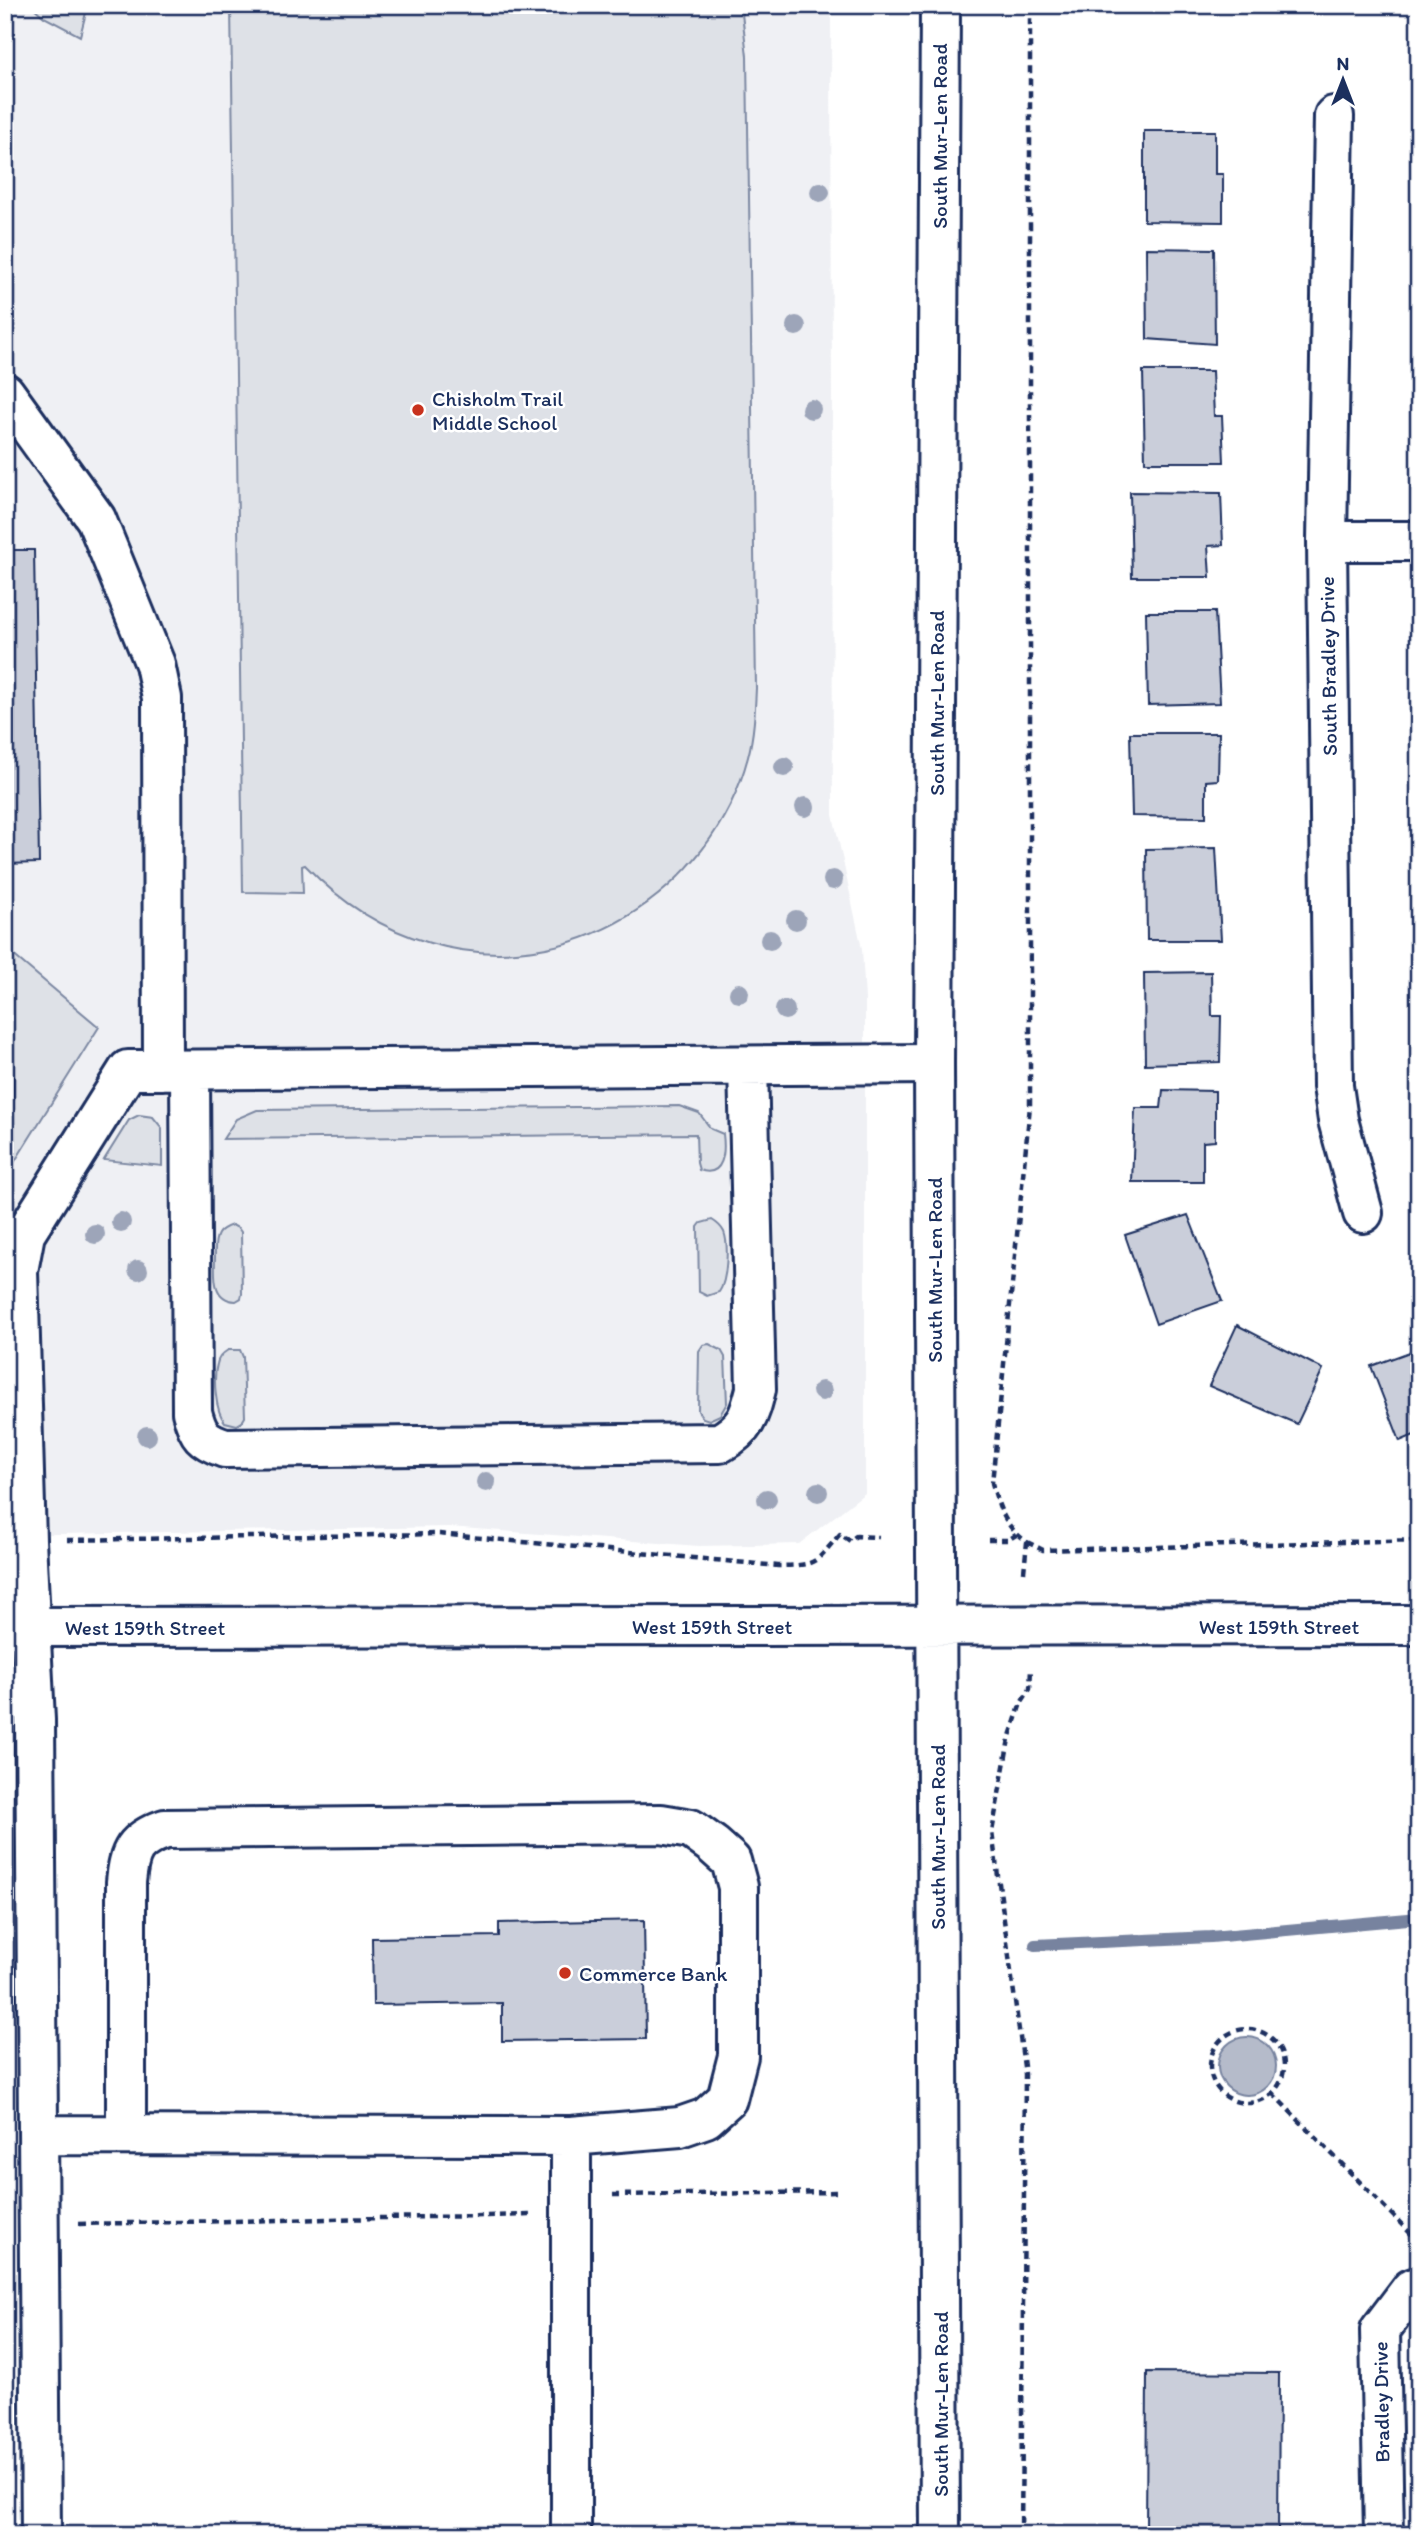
<svg xmlns="http://www.w3.org/2000/svg" width="1424" height="2540" font-family="Itim,sans-serif">
<style>
.built{fill:#eff0f4}
.green{fill:#dee1e7;stroke:#7c88a2;stroke-width:2}
.water{fill:#b5bbca;stroke:#77839f;stroke-width:2}
.lines{fill:none;stroke-linecap:round;stroke-linejoin:round}
.stream{stroke:#77839f;stroke-width:12}
.building{fill:#caceda;stroke:#1b2f5e;stroke-width:2}
.minor-casing{stroke:#1b2f5e;stroke-width:44}
.major-casing{stroke:#1b2f5e;stroke-width:44}
.path{stroke:#1b2f5e;stroke-width:4.5;stroke-dasharray:7 5;stroke-linecap:butt}
.minor{stroke:#fff;stroke-width:38}
.major{stroke:#fff;stroke-width:38}
.tree{fill:#9da5b9}
.poi-dot{fill:#c8321e;stroke:#fff;stroke-width:2.5}
.labels{text-anchor:middle;dominant-baseline:central;stroke-width:5;stroke-linejoin:round;paint-order:stroke}
.street-label{font-size:21px;fill:#1b2f5e;stroke:#fff}
.poi-label{font-size:21px;fill:#1b2f5e;stroke:#fff;text-anchor:start}
</style>
<rect width="100%" height="100%" fill="#fff"/>
<filter id="ink" filterUnits="userSpaceOnUse"><feTurbulence type="fractalNoise" baseFrequency=".0143" numOctaves="2"/><feDisplacementMap in="SourceGraphic" scale="14" xChannelSelector="R" yChannelSelector="G"/><feConvolveMatrix kernelMatrix="1 2 1 2 8 2 1 2 1" color-interpolation-filters="sRGB"/></filter>
<g filter="url(#ink)">
<path class="built" d="M5,5h826l2,810 29,134 3,50v494l-66,51 -100,2 -250,-19 -444,8z"/>
<path class="green" d="M31,5h57l-8,31 -36,-19z
M231,5h510l6,51 9,632c-1,23 -2,47 -8,69 -36,136 -180,227 -318,186 -49,-14 -90,-41 -125,-78l-3,1 1,27 -60,-1z
M5,948l94,79 -94,150v-38h8v-75h-8z
M679,1106l20,7 12,16 12,5c2,16 2,45 -24,36l-2,-7 -1,-29 -473,5 13,-20 21,-9z
M139,1115l14,2 9,11v38l-58,-6 25,-40z
M712,1220c5,3 9,6 12,12 5,13 3,49 -5,60l-12,4 -8,-4 -1,-65 3,-4z
M232,1225l6,3 3,4 1,62 -1,4 -5,3c-25,-1 -21,-27 -21,-45 0,-7 -1,-15 3,-22 3,-5 8,-7 14,-9z
M709,1344l12,6 4,7 2,46 -7,12 -11,5 -6,-2 -5,-7 1,-60 4,-6z
M228,1350h12l3,7 2,60 -3,5 -5,3 -12,-3c-10,-11 -12,-44 -8,-58 1,-7 6,-11 11,-14z"/>
<path class="water" d="M1218 2066a29 29 0 1 1 58 0a29 29 0 1 1-58 0Z"/>
<g class="lines">
<path class="stream" d="M1035,1945l176,-8 208,-19"/>
</g>
<path class="building" d="M1144,131h71v43h8v48l-79,-1z
M1146,248l68,1 1,95 -68,-5z
M1143,371h69l2,45h8l2,46h-79z
M1130,492l91,1 2,52 -15,1 2,31h-78z
M5,550h29l5,313 -34,1z
M1146,612h69l5,91 -72,2z
M1130,733h89l-1,47 -12,1v36l-74,-1z
M1216,848l5,92h-74l-1,-91z
M1211,972l1,44h9l-1,46 -75,2 -1,-91z
M5,1064h8v75h-8z
M1163,1090l52,1v50l-12,1v40h-71l3,-74h26z
M1188,1215l34,86 -66,23 -31,-89z
M1237,1325l86,44 -26,55 -88,-38z
M1415,1350l4,10v73l-19,8 -29,-75z
M644,1920l2,119 -144,2v-38l-129,2 -1,-67 127,-2v-13z
M1147,2372l132,1 -1,162h-132z"/>
<g class="lines">
<g class="minor-casing">
<path id="minor" d="M1334,116l-7,425 6,545 5,34 25,93
M5,393l91,126 59,145 7,34 1,372
M1327,541h92
M190,1070l2,342c6,23 10,28 33,36l495,-5c26,-15 29,-26 36,-54l-8,-323
M39,2135l532,1 109,-9 26,-9 21,-19 11,-43v-169l-7,-26 -18,-16 -22,-16 -30,-5 -496,5c-31,11 -36,22 -39,53v253
M571,2136v399
M41,2535l-6,-815 -9,-180 -8,-269 7,-37 103,-164 806,-6
M1384,2535l-4,-205 31,-41 8,-3"/>
</g>
<g class="major-casing">
<path id="major" d="M940,5l-6,1059 6,1471
M5,1627l1414,-2"/>
</g>
<path class="path" d="M67,1540l372,-6 339,32c40,-1 36,-2 62,-32l10,7 6,-5 23,1
M988,1540h20l8,-5
M1027,1542l16,8 376,-10
M1024,1572l3,-30c-22,-15 -28,-34 -35,-59l38,-377v-1101
M1210 2066a37 37 0 1 1 74 0a37 37 0 1 1-74 0Z
M1272,2093l147,149
M613,2195l227,-3
M79,2224l453,-9
M1021,2535l4,-461 -33,-242 17,-93 12,-36 9,-14 1,-20"/>
<use href="#minor" class="minor"/>
<use href="#major" class="major"/>
</g>
<g class="tree">
<circle cx="820" cy="192" r="10"/>
<circle cx="796" cy="326" r="10"/>
<circle cx="811" cy="409" r="10"/>
<circle cx="784" cy="767" r="10"/>
<circle cx="805" cy="807" r="10"/>
<circle cx="833" cy="880" r="10"/>
<circle cx="796" cy="920" r="10"/>
<circle cx="770" cy="940" r="10"/>
<circle cx="739" cy="993" r="10"/>
<circle cx="785" cy="1010" r="10"/>
<circle cx="121" cy="1222" r="10"/>
<circle cx="95" cy="1234" r="10"/>
<circle cx="138" cy="1270" r="10"/>
<circle cx="822" cy="1391" r="10"/>
<circle cx="147" cy="1436" r="10"/>
<circle cx="486" cy="1482" r="10"/>
<circle cx="818" cy="1492" r="10"/>
<circle cx="767" cy="1499" r="10"/>
</g>
</g>
<g class="poi-dot">
<circle cx="418" cy="410" r="7"/>
<circle cx="565" cy="1973" r="7"/>
</g>
<g class="labels">
<g class="street-label">
<text transform="translate(939 136) rotate(-90)">South Mur-Len Road</text>
<text transform="translate(1328 666) rotate(-91)">South Bradley Drive</text>
<text transform="translate(936 703) rotate(-90)">South Mur-Len Road</text>
<text transform="translate(934 1270) rotate(-90)">South Mur-Len Road</text>
<text x="712" y="1626">West 159th Street</text>
<text x="1279" y="1626">West 159th Street</text>
<text x="145" y="1627">West 159th Street</text>
<text transform="translate(937 1837) rotate(-90)">South Mur-Len Road</text>
<text transform="translate(1381 2402) rotate(-91)">Bradley Drive</text>
<text transform="translate(940 2404) rotate(-90)">South Mur-Len Road</text>
</g>
<g class="poi-label">
<text x="432" y="398">Chisholm Trail<tspan x="432" dy="24">Middle School</tspan></text>
<text x="579" y="1973">Commerce Bank</text>
</g>
</g>
<rect width="1424" height="2540" fill="none" stroke="#fff" stroke-width="28"/>
<rect x="14" y="14" width="1396" height="2512" fill="none" stroke="#1b2f5e" stroke-width="2.5" filter="url(#ink)"/>
<g transform="translate(1343 80)" stroke="#ffffff" stroke-width="5" paint-order="stroke">
<path d="M0-5L12 26L0 18L-12 26Z" fill="#1b2f5e"/>
<text y="-10" font-size="19" font-weight="bold" text-anchor="middle" fill="#1b2f5e">N</text>
</g>
</svg>
